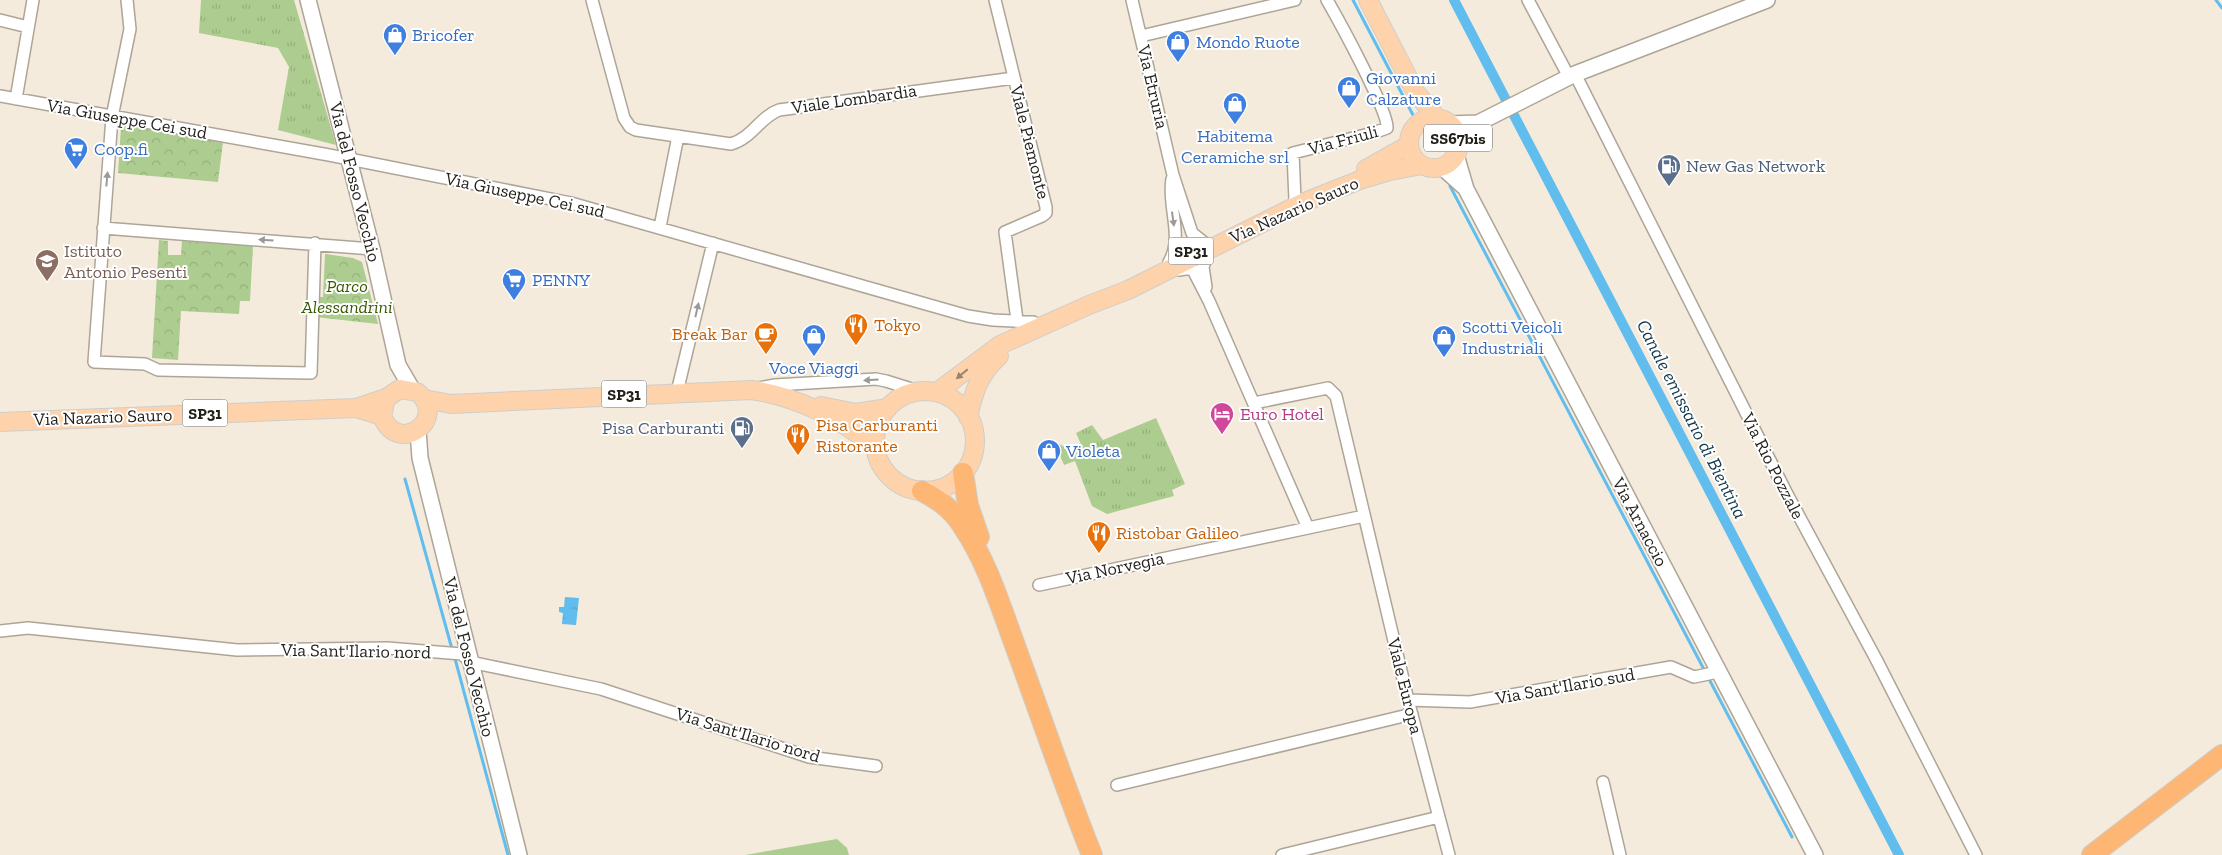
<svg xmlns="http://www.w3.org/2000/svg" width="2222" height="855" font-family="'Zilla Slab',serif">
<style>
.grass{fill:url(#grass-tufts)}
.park{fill:url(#park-crowns)}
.garden{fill:#adcd90}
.water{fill:url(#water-ripples)}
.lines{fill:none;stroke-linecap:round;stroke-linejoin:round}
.stream{stroke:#60bdee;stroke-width:3}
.canal{stroke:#60bdee;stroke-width:10}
.street-casing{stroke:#ada597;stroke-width:14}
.secondary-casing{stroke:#ada597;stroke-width:18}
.primary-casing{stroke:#cececc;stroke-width:20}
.highway-casing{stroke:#cececc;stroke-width:22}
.street{stroke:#fff;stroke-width:11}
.secondary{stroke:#fff;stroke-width:15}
.primary{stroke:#fed3ac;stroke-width:18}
.highway{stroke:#feb675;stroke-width:20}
.oneway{fill:#9c9a98}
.oneway2{fill:#9b826a}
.labels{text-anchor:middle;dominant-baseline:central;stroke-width:4;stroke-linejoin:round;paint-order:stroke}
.shield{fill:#fff;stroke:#64625e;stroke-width:1}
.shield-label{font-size:16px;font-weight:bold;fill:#221f19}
.shop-label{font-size:18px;fill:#366cbe;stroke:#fff;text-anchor:start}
.street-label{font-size:18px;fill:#221f19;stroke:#fff}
.service-label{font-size:18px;fill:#4e5e75;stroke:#fff;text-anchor:start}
.education-label{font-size:18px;fill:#785e54;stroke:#fff;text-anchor:start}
.park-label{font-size:18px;font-style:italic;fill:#375a02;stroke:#fff}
.food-label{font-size:18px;fill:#c56008;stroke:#fff;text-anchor:start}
.hotel-label{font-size:18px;fill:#b23c85;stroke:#fff;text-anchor:start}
.water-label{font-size:19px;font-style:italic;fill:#123b4f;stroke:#fff}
</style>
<defs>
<pattern id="grass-tufts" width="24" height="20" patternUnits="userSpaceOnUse" patternTransform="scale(1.25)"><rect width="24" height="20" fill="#adcd90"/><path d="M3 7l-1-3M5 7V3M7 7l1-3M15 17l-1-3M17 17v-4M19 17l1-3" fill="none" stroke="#95b07c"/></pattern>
<pattern id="park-crowns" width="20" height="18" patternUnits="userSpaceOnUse" patternTransform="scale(1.25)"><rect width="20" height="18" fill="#adcd90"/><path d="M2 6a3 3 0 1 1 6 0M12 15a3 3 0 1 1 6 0" fill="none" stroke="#95b07c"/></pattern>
<pattern id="water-ripples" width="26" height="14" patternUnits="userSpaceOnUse" patternTransform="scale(1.25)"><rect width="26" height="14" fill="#60bdee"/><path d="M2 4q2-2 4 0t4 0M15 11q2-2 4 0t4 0" fill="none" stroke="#53a2cc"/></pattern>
</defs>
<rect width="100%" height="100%" fill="#f4ebdc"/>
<path class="grass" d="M201,0h93l42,145 -58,-15 11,-63 -11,-19 -79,-15z
M1156,418l29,66 -13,6 2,6 -67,18 -15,-8 -17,-45 -11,4 -6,-14h-15l16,-7 16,8 8,-3 -7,-16 16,-8 11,15z"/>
<path class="park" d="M125,125l98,17 -5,40 -100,-9 3,-46z
M159,240l9,1v14h13l1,-14 71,5 -3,55h-10l-1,13 -58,-3 -3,49 -26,-2z
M325,254l28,4 9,4 16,62 -63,-7 2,-20h6z"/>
<path class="garden" d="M837,839l10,9 2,7h-104z"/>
<path class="water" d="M565,597l14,1 -3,27 -14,-1 1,-11 -4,-1v-5h5z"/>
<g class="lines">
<path class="stream" d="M1353,0l60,115
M2216,0l6,8
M1450,186l342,651
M405,479l47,170
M454,655l54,200"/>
<path class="canal" d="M1454,0l445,855"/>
<g class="street-casing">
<path id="street" d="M127,0l3,29 -18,88 -18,245 51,2 13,6 153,3 4,-130
M592,0l32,118 6,9 6,3 95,14c21,-6 29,-27 48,-34l235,-32
M995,0l51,207v6l-4,3 -37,16 12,88
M1132,0l41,175 19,58 14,11
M1528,0l41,77
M0,20l28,7
M1141,36l154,-36
M1575,74l211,418 90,167 100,196
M0,96l329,59 242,48 397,113 25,4 40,2 8,5
M16,99l17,-99
M1295,200l-2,-47 80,-20 14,-5c2,-16 -49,-109 -60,-128
M660,227l18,-91
M103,228l269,21
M1169,262c15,-25 -2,-56 3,-83
M1179,270l13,-2 17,33 99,227 56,-12
M1206,287l-3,-20 6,-18
M759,388l16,-3 101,-6 10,2 32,10
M677,392l36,-149
M1254,403l74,-15 8,8 72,304 41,155
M1039,585l269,-57
M0,631l28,-3 209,22 150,-2 75,6 8,8 131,27 208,68 67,9
M1408,700l62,2 201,-35 23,10 24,-5
M1603,782l17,73
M1117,785l295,-71
M1282,855l157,-38"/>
</g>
<g class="secondary-casing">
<path id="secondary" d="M308,0l64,249 26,116 14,24
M1450,124l28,-1
M1459,143l19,-20 97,-49 192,-74
M1456,155l10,34 349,666
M1442,167l21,19
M418,430l2,28 99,397"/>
</g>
<g class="primary-casing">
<path id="primary" d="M1368,0l48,93 22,26
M1409 143a25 25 0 1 1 50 0a25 25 0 1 1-50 0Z
M1366,169l43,-24
M875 441a50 50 0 1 1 100 0a50 50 0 1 1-100 0Z
M937,392l63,-47 89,-40 39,-15 174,-87 58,-23 30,-9 32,-6
M424,399l27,5 301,-14c45,7 88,28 123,57
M821,406l35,7 32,-5
M356,408l26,8c16,41 68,2 35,-24l-17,-3 -14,9 -4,18
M968,417c6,-26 11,-43 31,-61
M0,422l356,-14 30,-10"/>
</g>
<g class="highway-casing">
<path id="highway" d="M963,473l5,32 11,32
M922,491c17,9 30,18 40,34 26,38 39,83 55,126 25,68 48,137 75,204
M2092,855l130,-100"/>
</g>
<use href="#street" class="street"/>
<use href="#secondary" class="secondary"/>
<use href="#primary" class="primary"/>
<use href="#highway" class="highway"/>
</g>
<defs><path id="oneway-solid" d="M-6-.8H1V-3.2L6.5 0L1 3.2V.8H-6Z" transform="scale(1.25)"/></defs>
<g class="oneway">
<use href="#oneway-solid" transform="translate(107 179) rotate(-85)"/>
<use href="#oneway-solid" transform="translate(1173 219) rotate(82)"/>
<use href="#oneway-solid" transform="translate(266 240) rotate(-176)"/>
<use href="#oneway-solid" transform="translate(697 310) rotate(-77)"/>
<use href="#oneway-solid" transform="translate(871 380) rotate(177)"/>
</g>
<use class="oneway2" href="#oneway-solid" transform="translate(962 374) rotate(140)"/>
<defs>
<g id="shop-pin" transform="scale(1.25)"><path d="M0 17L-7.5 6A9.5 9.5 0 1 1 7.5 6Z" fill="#3f7fe0" stroke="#fff"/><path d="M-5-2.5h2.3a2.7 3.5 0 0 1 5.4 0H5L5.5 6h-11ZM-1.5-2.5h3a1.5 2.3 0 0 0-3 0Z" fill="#fff"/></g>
<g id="supermarket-pin" transform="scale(1.25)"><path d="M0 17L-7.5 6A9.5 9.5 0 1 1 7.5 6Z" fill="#3f7fe0" stroke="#fff"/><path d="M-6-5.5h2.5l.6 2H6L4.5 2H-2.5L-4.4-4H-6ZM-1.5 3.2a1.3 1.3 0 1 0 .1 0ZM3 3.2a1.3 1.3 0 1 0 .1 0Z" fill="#fff"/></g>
<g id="fuel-pin" transform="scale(1.25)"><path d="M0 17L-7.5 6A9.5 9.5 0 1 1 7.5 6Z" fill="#5c6f8a" stroke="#fff"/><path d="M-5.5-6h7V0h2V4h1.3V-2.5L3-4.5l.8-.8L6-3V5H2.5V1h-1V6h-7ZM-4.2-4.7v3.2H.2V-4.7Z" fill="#fff"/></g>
<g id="school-pin" transform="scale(1.25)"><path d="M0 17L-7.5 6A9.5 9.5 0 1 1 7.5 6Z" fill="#8d6e63" stroke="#fff"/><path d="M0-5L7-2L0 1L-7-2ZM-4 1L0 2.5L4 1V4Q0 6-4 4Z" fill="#fff"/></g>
<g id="restaurant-pin" transform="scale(1.25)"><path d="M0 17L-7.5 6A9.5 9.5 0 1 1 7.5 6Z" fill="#e8710a" stroke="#fff"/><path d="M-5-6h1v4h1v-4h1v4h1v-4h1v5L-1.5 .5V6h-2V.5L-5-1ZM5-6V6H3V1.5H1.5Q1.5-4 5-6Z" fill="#fff"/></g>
<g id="cafe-pin" transform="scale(1.25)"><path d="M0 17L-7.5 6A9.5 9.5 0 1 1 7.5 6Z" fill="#e8710a" stroke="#fff"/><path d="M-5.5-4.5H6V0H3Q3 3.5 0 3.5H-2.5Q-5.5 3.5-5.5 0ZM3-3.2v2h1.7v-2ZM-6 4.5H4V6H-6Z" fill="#fff"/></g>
<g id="hotel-pin" transform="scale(1.25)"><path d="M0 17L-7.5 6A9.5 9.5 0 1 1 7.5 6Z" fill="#d1479c" stroke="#fff"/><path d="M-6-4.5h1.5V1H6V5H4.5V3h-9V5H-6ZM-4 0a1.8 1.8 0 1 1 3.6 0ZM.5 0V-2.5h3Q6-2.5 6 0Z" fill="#fff"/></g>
</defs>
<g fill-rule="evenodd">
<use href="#shop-pin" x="395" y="35"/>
<use href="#shop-pin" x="1178" y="42"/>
<use href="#shop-pin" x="1349" y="88"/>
<use href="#shop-pin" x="1235" y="104"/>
<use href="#supermarket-pin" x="76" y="149"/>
<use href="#fuel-pin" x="1669" y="166"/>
<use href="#school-pin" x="47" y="261"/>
<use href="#supermarket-pin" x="514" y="280"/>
<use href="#restaurant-pin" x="856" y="325"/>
<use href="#cafe-pin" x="766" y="334"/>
<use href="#shop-pin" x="814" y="336"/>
<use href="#shop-pin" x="1444" y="337"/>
<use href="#hotel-pin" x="1222" y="414"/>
<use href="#fuel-pin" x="742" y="428"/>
<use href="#restaurant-pin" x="798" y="435"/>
<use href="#shop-pin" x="1049" y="451"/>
<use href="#restaurant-pin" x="1099" y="533"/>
</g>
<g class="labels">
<g class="shield">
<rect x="1424" y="124.5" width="68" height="27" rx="4"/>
<rect x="1168.5" y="237.5" width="45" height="27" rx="4"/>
<rect x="601.5" y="380.5" width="45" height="27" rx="4"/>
<rect x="182.5" y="399.5" width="45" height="27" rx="4"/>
</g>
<g class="shield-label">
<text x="1458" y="138">SS67bis</text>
<text x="1191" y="251">SP31</text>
<text x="624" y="394">SP31</text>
<text x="205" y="413">SP31</text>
</g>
<g class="shop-label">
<text x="412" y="35">Bricofer</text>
<text x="1196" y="42">Mondo Ruote</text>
<text x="1366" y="78">Giovanni<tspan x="1366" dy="21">Calzature</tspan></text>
<text x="1235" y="136" text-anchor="middle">Habitema<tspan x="1235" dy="21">Ceramiche srl</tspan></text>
<text x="94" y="149">Coop.fi</text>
<text x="532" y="280">PENNY</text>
<text x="1462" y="327">Scotti Veicoli<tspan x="1462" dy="21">Industriali</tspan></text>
<text x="814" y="368" text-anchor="middle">Voce Viaggi</text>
<text x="1066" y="451">Violeta</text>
</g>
<g class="street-label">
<text transform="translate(1153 87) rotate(77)">Via Etruria</text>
<text transform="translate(854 99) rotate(-8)">Viale Lombardia</text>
<text transform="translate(127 119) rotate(10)">Via Giuseppe Cei sud</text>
<text transform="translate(1343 140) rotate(-15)">Via Friuli</text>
<text transform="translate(1030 142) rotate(76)">Viale Piemonte</text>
<text transform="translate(355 182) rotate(76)">Via del Fosso Vecchio</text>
<text transform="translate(525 195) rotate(12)">Via Giuseppe Cei sud</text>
<text transform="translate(1294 210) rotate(-24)">Via Nazario Sauro</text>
<text transform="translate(103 417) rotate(-2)">Via Nazario Sauro</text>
<text transform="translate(1773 466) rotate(63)">Via Rio Pozzale</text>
<text transform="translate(1640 522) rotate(62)">Via Arnaccio</text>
<text transform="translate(1115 568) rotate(-12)">Via Norvegia</text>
<text transform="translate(356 651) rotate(1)">Via Sant'Ilario nord</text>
<text transform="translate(469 657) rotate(76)">Via del Fosso Vecchio</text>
<text transform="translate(1405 686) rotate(76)">Viale Europa</text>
<text transform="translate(1565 686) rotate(-10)">Via Sant'Ilario sud</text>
<text transform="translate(748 735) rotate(17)">Via Sant'Ilario nord</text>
</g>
<g class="service-label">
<text x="1686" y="166">New Gas Network</text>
<text x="724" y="428" text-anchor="end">Pisa Carburanti</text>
</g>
<g class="education-label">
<text x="64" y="251">Istituto<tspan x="64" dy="21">Antonio Pesenti</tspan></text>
</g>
<g class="park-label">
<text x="347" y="286">Parco<tspan x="347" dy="21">Alessandrini</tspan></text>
</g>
<g class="food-label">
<text x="874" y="325">Tokyo</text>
<text x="748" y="334" text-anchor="end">Break Bar</text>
<text x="816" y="425">Pisa Carburanti<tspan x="816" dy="21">Ristorante</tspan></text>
<text x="1116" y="533">Ristobar Galileo</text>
</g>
<g class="hotel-label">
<text x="1240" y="414">Euro Hotel</text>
</g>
<g class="water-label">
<text transform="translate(1692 419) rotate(63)">Canale emissario di Bientina</text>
</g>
</g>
</svg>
